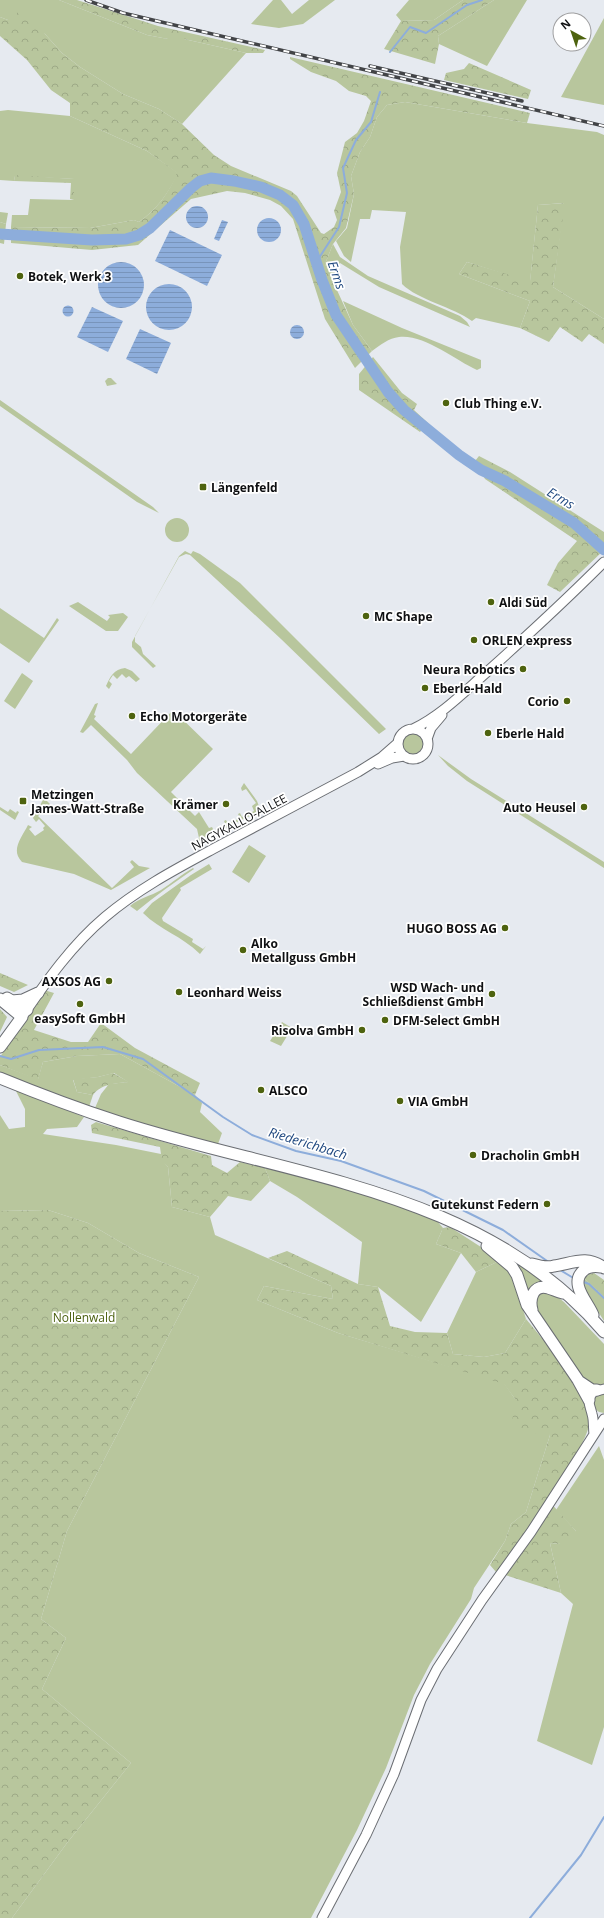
<svg xmlns="http://www.w3.org/2000/svg" width="604" height="1918" font-family="'Open Sans',sans-serif">
<style>
.green{fill:#b8c69d}
.forest{fill:url(#forest-crowns)}
.water{fill:url(#water-rules)}
.lines{fill:none;stroke-linecap:round;stroke-linejoin:round}
.stream{stroke:#8daddb;stroke-width:2}
.river{stroke:#8daddb;stroke-width:11}
.secondary-casing{stroke:#6b6e73;stroke-width:11}
.highway-casing{stroke:#6b6e73;stroke-width:13}
.secondary{stroke:#fff;stroke-width:9}
.highway{stroke:#fff;stroke-width:11}
.rail-casing{stroke:#424447;stroke-width:3.5}
.rail{stroke:#fff;stroke-width:2;stroke-dasharray:6;stroke-linecap:butt}
.poi-dot{fill:#4e630f;stroke:#fff;stroke-width:1.5}
.labels{text-anchor:middle;dominant-baseline:central;stroke-width:3.5;stroke-linejoin:round;paint-order:stroke}
.poi-label{font-size:12px;font-weight:bold;fill:#0f1012;stroke:#fff;text-anchor:start}
.street-label{font-size:12px;fill:#0f1012;stroke:#fff}
.park-label{font-size:12px;fill:#4b600f;stroke:#fff}
.water-label{font-size:13px;font-style:italic;fill:#1e477f;stroke:#fff}
</style>
<defs>
<pattern id="forest-crowns" width="20" height="18" patternUnits="userSpaceOnUse"><rect width="20" height="18" fill="#b8c69d"/><path d="M2 6a3 3 0 1 1 6 0M12 15a3 3 0 1 1 6 0" fill="none" stroke="#9da986"/></pattern>
<pattern id="water-rules" width="6" height="5" patternUnits="userSpaceOnUse"><rect width="6" height="5" fill="#8daddb"/><path d="M0 2.5h6" fill="none" stroke="#7894bb"/></pattern>
</defs>
<rect width="100%" height="100%" fill="#e6eaf0"/>
<path class="green" d="M0,0h59l88,35 21,4h16l62,14 -64,71 -23,-15 -36,-15 -43,-27 -18,-14 -17,-19 -45,-17z
M273,0h8l11,14 17,-14h26l-32,24 -24,4 -28,-4z
M409,0h54l-29,20 -33,1 -5,-6z
M494,0h33l-40,66 -48,-22 -1,-8z
M604,18v87l-43,-8z
M405,102l122,21 70,9 7,3v184l-51,-32 11,-84 -26,2 -8,77 -63,-20 -8,12 71,27 -10,27 -44,-10 -4,3c-19,-14 -54,-21 -70,-37l-2,-37 6,-35 -34,-2 -2,9h-10l-9,43 -7,-6 -8,-15 11,-13 7,-34 -3,-18 9,-24 10,-15 7,-20 10,-12z
M8,110l62,6 77,35 31,22c-9,20 -21,36 -39,49l-5,-2 -44,8 -79,-1 1,-12h16l2,-16 44,1v-21l-59,-3 -1,5 -14,-1v-69z
M0,212l8,1 -2,11 -6,-2z
M333,244l7,13 28,19 92,40 7,6 3,5 -91,-40 -39,-24 -9,17 -6,-16z
M343,301l59,27 79,32v8l-4,2c-22,-10 -53,-36 -78,-33 -10,1 -19,8 -27,14l-19,-26z
M108,378h3l6,6 -10,2 -2,-5z
M0,400l153,107 6,6 -22,-11 -137,-96z
M165 530a12 12 0 1 1 24 0a12 12 0 1 1-24 0Z
M185,551l6,3 2,-3 7,3 40,29 146,146 -7,5 -98,-95 -91,-84 -4,-1 -7,3 -44,79v6l6,5 2,7 13,12 -3,2 -21,-21v-5l47,-86z
M78,602l29,19 3,-4 -2,-2 15,-2 5,4 -10,14h-12l-37,-25z
M0,608l44,30 13,-20 2,2 -30,43 -29,-20z
M125,668l7,3 8,8 -4,3 -7,-6 -3,2 -4,-4 -5,5 -4,-4 -4,6 3,3 -3,5 -3,-3c4,-9 8,-17 19,-18z
M22,673l11,8 -18,28 -11,-8z
M98,703l-4,12 2,1 -2,3 37,35 42,-44 40,39 -42,43 24,24 4,-4 10,16 3,-1 2,4 12,-6 -2,-4 2,-1 2,4 12,-6 -2,-4 2,-1 2,4 12,-6 -2,-5 4,-3 -10,-14 -4,2 -1,-3 3,-5 13,18 3,8 -2,3 -61,30 2,-4 -2,-9 -60,-56 -10,-13 -36,-35 -8,8 -3,-1 15,-28z
M401 744a12 12 0 1 1 24 0a12 12 0 1 1-24 0Z
M438,755l33,24 133,83v6l-137,-87 -19,-15z
M44,798l6,6 -12,12 74,72 22,-21 -4,-5 2,-2 7,6 11,2 -39,22 -37,-16 -52,-12c-12,-12 0,-25 6,-37l4,2 -3,2 6,7 9,-6 -1,-2 2,-2 -6,-7 -3,3 -3,-4z
M0,807l8,5 2,-3 6,4 1,-2 2,1 -4,8 -15,-10z
M249,845l17,11 -17,27 -17,-11z
M209,864l3,5 -32,19 1,2 -19,28 1,3 30,18 -1,3 11,7 3,-3 -6,8c-18,-18 -40,-24 -57,-41l9,-10 39,-28z
M193,868l1,1c-19,13 -39,27 -57,42l-7,-5c9,-8 21,-10 31,-16 11,-7 21,-16 32,-22z
M282,1022l10,6 -11,18 -11,-5z
M120,1054l75,41 7,8 -2,9 22,21 -4,11 -48,-11 -75,-25 6,-14 8,-10 19,-2 -14,-9 -16,4 -25,3 4,12 16,3 -4,12 -89,-34v-8l38,14 5,-17 34,-6z
M15,1089l69,28 -7,10 -30,2 -4,5 73,11 45,9 2,8 5,5 4,40 38,10 5,18 116,51 2,13 -69,-13 -7,14 81,33 166,50 11,16 35,36 -24,77 -15,12 -6,17 -31,47 -3,11 -41,65 -16,31 -28,73 -29,62 -46,88h-299l55,-75 64,-80 -89,-74 24,-51 -25,-19 26,-88 132,-254 -60,-24 -51,-30 -40,-13 -48,1v-96l9,14 16,-2v-18z
M265,1168l48,11 94,29 30,13 6,7 -7,16 25,9 -40,69 -43,-35 -20,-3 4,-42 -65,-45 -27,-16z
M501,1260l9,9 16,50 -21,34 -21,4 -31,-3 -6,-21 29,-61z
M509,1261l10,3 25,18 -15,11z
M584,1278l20,19v24l-22,-35z
M550,1291l14,11 40,42v41h-13l-10,-6 -45,-65v-19z
M604,1393v20l-5,-1 -5,-4c-1,-10 0,-12 10,-15z
M599,1446l5,14v267l-12,38 -55,-24 36,-137 -12,-11 -11,-50 9,1 17,-13 -20,-21z"/>
<path class="forest" d="M59,0h18l81,26 107,24 -2,3h-17l-62,-14h-16l-21,-4z
M463,0h31l-56,36 1,8 -4,20 -51,-15 17,-28 33,-1z
M18,12l27,22 17,19 18,14 43,27 36,15 23,15 32,31 17,11 60,25 6,5 24,37 3,1 10,-7 3,-7 -3,-9 7,-19 -4,-19 8,-31 12,-9 7,-12 7,-20 -5,-5 -17,-5 -13,-10 -25,-9 -21,-13v-2l240,56 -3,10 -122,-21 -18,3 -10,12 -7,20 -10,15 -9,24 3,18 -8,34 -13,16 -8,20 28,61 19,26 -17,17 -30,-49 -32,-100 -12,-13 -11,-6 -25,-7 -18,-2 -36,8 -53,46 -46,5 -81,-7v-16l79,1 44,-8 5,2c18,-13 30,-29 38,-49l-30,-22 -77,-35v-13l-19,-13 -24,-30 -27,-24v-19l8,3z
M469,63l62,27 -3,9 -84,-19 2,-7 18,-4z
M15,175l59,4v21l-4,-1 1,-16 -57,-2z
M565,203l-12,84 51,32v25l-15,-10 -7,8 -22,-15 -11,15 -29,-14 10,-27 -71,-27 8,-12 63,19 8,-76z
M0,222l6,2 -2,20 -4,-1z
M373,357l29,36 15,11 -3,6 14,13 -8,9 -61,-42v-16z
M479,456l31,16 94,60v18l-44,42 -13,-7 11,-22 19,-22 -92,-62 -10,-18z
M0,973l28,12 -14,7 -14,-6z
M44,990l10,3 -20,37 37,12h17l13,-19 34,25 65,35 -5,12 -75,-41 -43,2 -34,6 -5,18 -38,-15v-8z
M0,1009l7,8 -7,15z
M113,1073l16,9c-13,1 -28,2 -36,13l-16,-3 -4,-13 25,-2z
M96,1122l115,34 1,9 15,8 13,-11 25,6 5,13 -19,20 -23,-5 -18,21 -38,-10 -4,-40 -6,-5 -2,-15 -68,-14 -1,-8z
M48,1210l40,13 51,30 60,24 -132,254 -26,88 25,19 -24,51 89,74 -64,80 -55,75h-12v-707z
M450,1227l51,33 -25,12 -15,-19 -25,-9 7,-16z
M287,1251l71,33 20,3 12,39 25,6 32,1 6,21 31,3 21,-4 21,-34c15,18 65,78 64,100 0,19 -31,63 -42,81l28,31 -2,9 -15,4 -9,-1 11,50 -65,-21 -6,-7 15,-24 6,-17 15,-12 24,-77 -39,-5 4,-31 -11,-15 -166,-51 -81,-33 7,-14 69,13 -2,-13 -63,-28z
M594,1273l10,7v17l-20,-19 5,-4z"/>
<path class="water" d="M186 217a11 11 0 1 1 22 0a11 11 0 1 1-22 0Z
M257 230a12 12 0 1 1 24 0a12 12 0 1 1-24 0Z
M222,220l6,2 -9,19 -5,-2z
M170,230l52,25 -15,31 -52,-25z
M98 285a23 23 0 1 1 46 0a23 23 0 1 1-46 0Z
M146 307a23 23 0 1 1 46 0a23 23 0 1 1-46 0Z
M62.5 311a5.5 5.5 0 1 1 11 0a5.5 5.5 0 1 1-11 0Z
M92,307l31,14 -15,31 -31,-15z
M290 332a7 7 0 1 1 14 0a7 7 0 1 1-14 0Z
M140,329l31,14 -14,31 -31,-15z"/>
<g class="lines">
<path class="stream" d="M390,52l20,-25 16,6 41,-28 15,-5
M317,261l22,-34 8,-34 -4,-25 13,-28 15,-18 9,-30
M0,1056l11,3 28,-9 64,-3 40,12 80,58 29,18 44,16 45,10 83,30 79,39 47,33
M560,1270l15,9
M581,1281l8,3 15,14
M530,1918l51,-63 23,-38"/>
<path class="river" d="M0,234l92,6 34,-1 13,-4 11,-7 41,-40 9,-7 11,-3 23,3 27,6 19,8 13,10 11,19 18,56 14,35 52,77 16,18 55,45 22,15 24,11 69,42 30,27"/>
<g class="secondary-casing">
<path id="secondary" d="M413,729c29,-14 52,-38 75,-58 39,-35 78,-71 116,-109
M398 744a15 15 0 1 1 30 0a15 15 0 1 1-30 0Z
M427,739l4,-11 11,-13
M378,764l14,-6 12,-2
M24,1014c24,-35 48,-69 81,-97 33,-28 71,-48 108,-68 48,-26 97,-51 145,-77l24,-15 16,-14
M594,1434c-1,-7 0,-14 -2,-20 -2,-9 -6,-13 1,-22l11,-3
M322,1918l44,-83 28,-61 27,-74 16,-31 45,-69 49,-68 73,-113"/>
</g>
<g class="highway-casing">
<path id="highway" d="M7,998l20,12
M0,999l22,18 -22,30
M12,1001l11,-1 15,-7
M0,1078c39,16 79,31 119,44 167,54 364,67 485,210
M487,1246l25,21 5,8 10,30 51,75 11,20
M532,1264c7,2 15,4 22,2 19,-3 33,-11 50,2
M532,1310c-3,-11 1,-26 16,-22 5,1 9,4 15,5
M593,1315c-5,-13 -24,-31 -10,-44 5,-5 11,-5 18,-4
M580,1382l12,8h5"/>
</g>
<use href="#secondary" class="secondary"/>
<use href="#highway" class="highway"/>
<g class="rail-casing">
<path id="rail" d="M86,0l37,13 481,113
M370,66l152,35"/>
</g>
<use href="#rail" class="rail"/>
</g>
<g class="poi-dot">
<circle cx="20" cy="276" r="4"/>
<circle cx="446" cy="403" r="4"/>
<rect x="199" y="483" width="8" height="8" rx="2"/>
<circle cx="491" cy="602" r="4"/>
<circle cx="366" cy="616" r="4"/>
<circle cx="474" cy="640" r="4"/>
<circle cx="523" cy="669" r="4"/>
<circle cx="425" cy="688" r="4"/>
<circle cx="567" cy="701" r="4"/>
<circle cx="132" cy="716" r="4"/>
<circle cx="488" cy="733" r="4"/>
<rect x="19" y="797" width="8" height="8" rx="2"/>
<circle cx="226" cy="804" r="4"/>
<circle cx="584" cy="807" r="4"/>
<circle cx="505" cy="928" r="4"/>
<circle cx="243" cy="950" r="4"/>
<circle cx="109" cy="981" r="4"/>
<circle cx="179" cy="992" r="4"/>
<circle cx="492" cy="994" r="4"/>
<circle cx="80" cy="1004" r="4"/>
<circle cx="385" cy="1020" r="4"/>
<circle cx="362" cy="1030" r="4"/>
<circle cx="261" cy="1090" r="4"/>
<circle cx="400" cy="1101" r="4"/>
<circle cx="473" cy="1155" r="4"/>
<circle cx="547" cy="1204" r="4"/>
</g>
<g class="labels">
<g class="poi-label">
<text x="28" y="276">Botek, Werk 3</text>
<text x="454" y="403">Club Thing e.V.</text>
<text x="211" y="487">Längenfeld</text>
<text x="499" y="602">Aldi Süd</text>
<text x="374" y="616">MC Shape</text>
<text x="482" y="640">ORLEN express</text>
<text x="515" y="669" text-anchor="end">Neura Robotics</text>
<text x="433" y="688">Eberle-Hald</text>
<text x="559" y="701" text-anchor="end">Corio</text>
<text x="140" y="716">Echo Motorgeräte</text>
<text x="496" y="733">Eberle Hald</text>
<text x="31" y="794">Metzingen<tspan x="31" dy="14">James-Watt-Straße</tspan></text>
<text x="218" y="804" text-anchor="end">Krämer</text>
<text x="576" y="807" text-anchor="end">Auto Heusel</text>
<text x="497" y="928" text-anchor="end">HUGO BOSS AG</text>
<text x="251" y="943">Alko<tspan x="251" dy="14">Metallguss GmbH</tspan></text>
<text x="101" y="981" text-anchor="end">AXSOS AG</text>
<text x="484" y="987" text-anchor="end">WSD Wach- und<tspan x="484" dy="14">Schließdienst GmbH</tspan></text>
<text x="187" y="992">Leonhard Weiss</text>
<text x="80" y="1018" text-anchor="middle">easySoft GmbH</text>
<text x="393" y="1020">DFM-Select GmbH</text>
<text x="354" y="1030" text-anchor="end">Risolva GmbH</text>
<text x="269" y="1090">ALSCO</text>
<text x="408" y="1101">VIA GmbH</text>
<text x="481" y="1155">Dracholin GmbH</text>
<text x="539" y="1204" text-anchor="end">Gutekunst Federn</text>
</g>
<g class="street-label">
<text transform="translate(239 822) rotate(-28)">NAGYKALLO-ALLEE</text>
</g>
<g class="park-label">
<text x="84" y="1317">Nollenwald</text>
</g>
<g class="water-label">
<text transform="translate(337 275) rotate(71)">Erms</text>
<text transform="translate(561 498) rotate(31)">Erms</text>
<text transform="translate(308 1143) rotate(17)">Riederichbach</text>
</g>
</g>
<g transform="translate(572 32) rotate(320)"><circle r="19" fill="#ffffff" stroke="#9f9fa0"/>
<path d="M0-3L7 15L0 10L-7 15Z" fill="#4e630f"/>
<text y="-6" font-size="11" font-weight="bold" text-anchor="middle" fill="#0f1012">N</text>
</g>
</svg>
